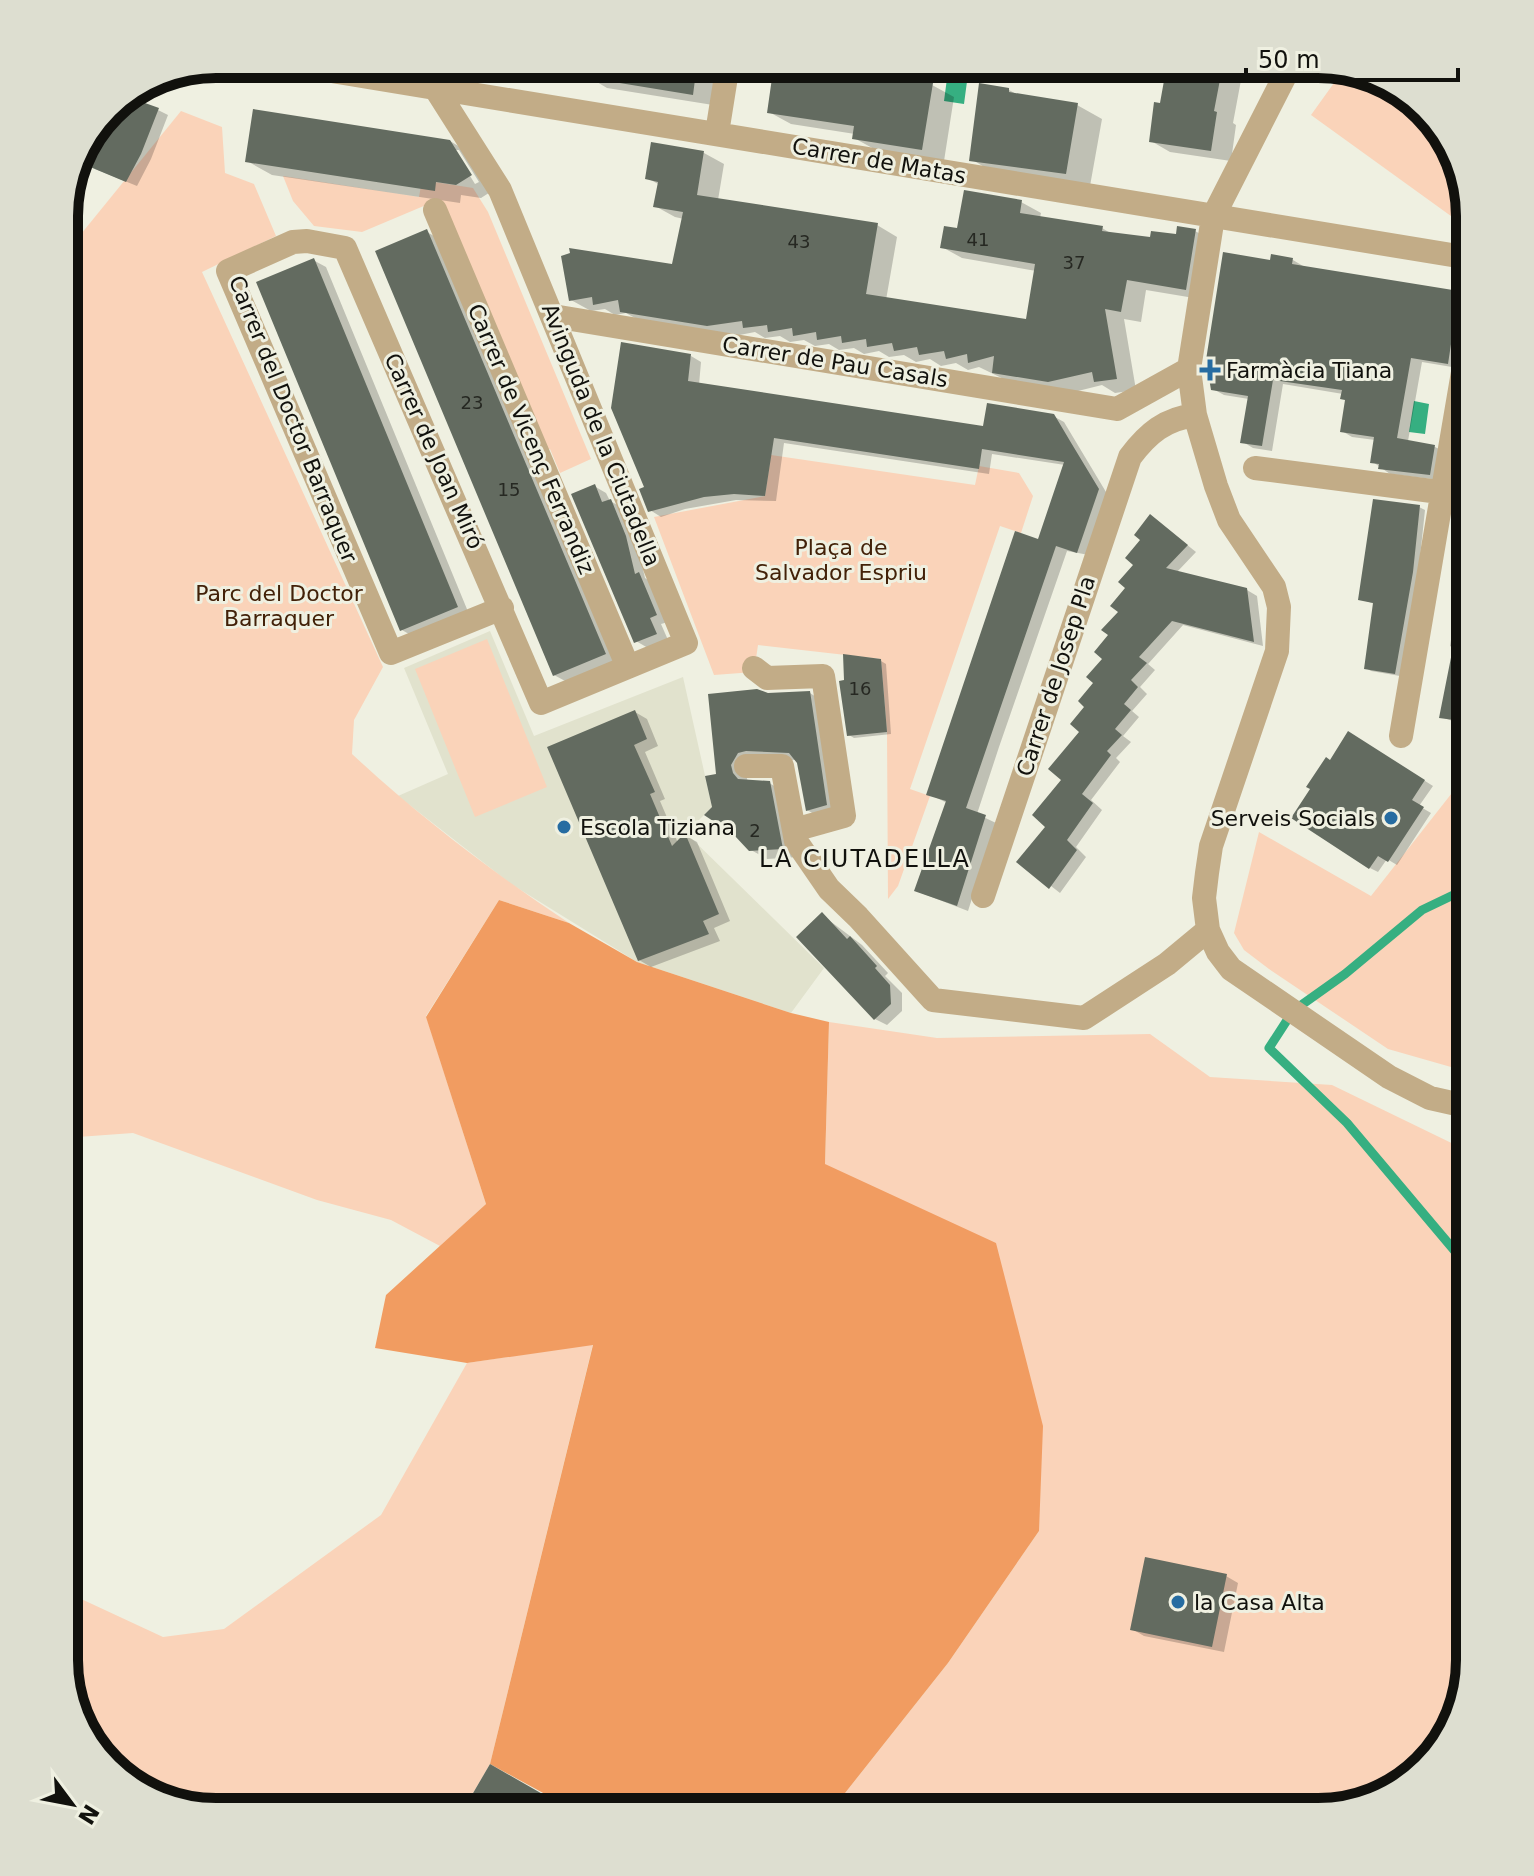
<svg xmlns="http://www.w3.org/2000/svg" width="1534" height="1876" font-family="'DejaVu Sans',sans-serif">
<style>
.built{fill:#e1e2cd}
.green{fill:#fad3b9}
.forest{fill:#f19c61}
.water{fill:#36af81}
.shadow{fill:#0003;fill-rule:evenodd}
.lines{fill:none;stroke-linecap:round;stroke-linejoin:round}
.stream{stroke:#36af81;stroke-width:9}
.building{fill:#636b60}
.street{stroke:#c2ac87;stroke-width:24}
.poi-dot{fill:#266ca1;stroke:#eff0e1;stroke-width:3}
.labels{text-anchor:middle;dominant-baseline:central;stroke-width:6;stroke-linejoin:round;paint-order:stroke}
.number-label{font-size:18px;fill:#262822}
.street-label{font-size:22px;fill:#11110d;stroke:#eff0e1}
.poi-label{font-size:22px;fill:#11110d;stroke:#eff0e1;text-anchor:start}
.park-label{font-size:22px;fill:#422108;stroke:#eff0e1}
.neighbourhood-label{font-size:24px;letter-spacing:2px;fill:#11110d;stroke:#eff0e1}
.rim{fill:none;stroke:#11110d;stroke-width:10}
</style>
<rect width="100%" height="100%" fill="#eff0e1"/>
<path class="built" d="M490,631l44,105 149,-59 29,130 -26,26 138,135 -33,45 -154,-51 -126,-78 -113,-88 50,-22 -44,-106z"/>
<path class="green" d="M1344,69l50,15 50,47 26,83 -8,10 -151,-109z
M181,111l41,16 3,46 29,11 22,52 -74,36 181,395 -29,53 -2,34c68,63 140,118 217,169l-70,-23 -73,116 60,188 -46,42 -49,-26 -74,-20 -184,-67 -69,5v-883z
M283,176l136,21 3,-17 51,8 15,24 103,247 -31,14 -10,-24 -6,2 -106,-251 -76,32 -48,-6 -21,-25z
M771,455l204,30 4,-19 40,7 14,23 -12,37 -21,-7 -90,263 20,7 -32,90 -10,13 -1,-167 -6,-73 -123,-14 -4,27 -40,3 -60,-158 111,-21z
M487,639l60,148 -72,30 -60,-148z
M1470,770v284l-12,15 -70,-20 -119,-80 -25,-19 -10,-17 25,-101 112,64z
M829,1022l108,16 213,-4 60,43 122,8 138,67v509l-16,67 -51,58 -84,26h-489l118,-149 91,-132 -214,-367z
M593,1344l-103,420 -28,48h-247l-67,-16 -58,-51 -26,-84v-70l99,46 61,-8 157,-114 86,-152z"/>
<path class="forest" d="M499,900l70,23 68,39 154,51 38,9 -4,142 171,79 47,183 -4,105 -91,132 -118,149h-252l-88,-48 103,-419 -126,18 -92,-15 11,-53 100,-91 -60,-187z"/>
<path class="water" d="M948,71l20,3 -4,30 -20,-3z
M1414,401l15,3 -4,30 -16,-2z"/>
<path class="shadow" d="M466,64h13v3l28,4 1,-3 -22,-4h234l-7,41 -106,-17 -10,-6 -77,-13 -2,9 -38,-6z
M776,64h73l-1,5 84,16 22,12 -10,64 -68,-11 -22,-12 1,-4 -64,-10 -22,-12z
M1067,64h42l-1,7z
M1169,64h75l-11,59 3,2 -5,36 -61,-9 -19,-11 10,-36z
M1009,90l9,5 59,10 25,14 -12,67 -94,-12 -25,-15z
M158,110l10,5 -17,44 -14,27 -42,-17z
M450,141l25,15 20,33 -14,9 -20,-3 -1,8 -188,-28 -25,-14zM454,150h5l20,32 -4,2z
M653,145l51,8 20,11 -6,36 159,25 20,12 -11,63 142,21 8,-50 -74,-13 -20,-11 17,-16 62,-29 20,11 -1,5 62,10 10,6 40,5 26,-2 17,-6 20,11 -9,58 -60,-10 -5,32 -17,-3 12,71 -21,3 -13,-8 -32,8 -56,-9 -35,-17 -11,3 -12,-7 -15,3 -11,-7 -14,3 -12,-7 -15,2 -10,-6 -15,3 -10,-6 -15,2 -10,-6 -14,2 -11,-6 -14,2 -10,-6 -15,2 -10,-6 -26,5 -87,-15 -16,-9 -11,2 -10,-6 -14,2 -20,-11 102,-34 11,-47 -9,-2 -20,-11 5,-21 -13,-7z
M427,232l12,7 178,422 -50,21 -13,-7z
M1272,257l21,3 10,6v2l156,24 10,6 -11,70 -36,-6 -14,79 27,6 10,5 -5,28 -50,-6 -17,-12 2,-22 -23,-3 -10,-6 5,-30 -4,-7 -60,-10 -11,67 -19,-3 -10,-6 6,-43 -25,-4 -11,-6z
M313,260l13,7 143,347 -55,23 -12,-7z
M691,356l10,6 -2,23 286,43 68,-12 11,6 45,75 -20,58 -22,-4 -68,196 -22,67 19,9 -28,88 -52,-20 31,-88 -18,-9 110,-252 26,-77 -73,-11 -3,20 -205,-31 -8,58 -40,-1 -51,9 -24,8 -11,-7 -3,-22z
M594,486l12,7 4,8 13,7 14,36 8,34 6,4 17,40 -7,2 7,16 -20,8 -12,-7z
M1419,507l6,3 -7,66 -18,100 -29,-5 -5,-3 9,-64 -15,-5z
M1151,516l45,36 -19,20 70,18 10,6 6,50 -80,-21 -35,39 7,6 -15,17 7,7 -15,17 7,6 -16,19 8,6 -15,16 4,4 -29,38 11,10 -26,37 10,10 -26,36 -41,-32 29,-35z
M1458,595l12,2v130l-29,-10 14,-68 -5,-3z
M881,661l5,3 5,70 -37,4 -5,-3z
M810,693l15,10 17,111 -19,5 -16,-9 -10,-50 -35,-1 -16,16 2,7 21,1 16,9 13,65 -31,2 -16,-9 -36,-43 3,-32 49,-80z
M635,712l12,7 11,27 -13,6 20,47 -5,2 18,42 8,-7 11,6 33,79 -16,7 6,13 -69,26 -12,-7 -89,-212z
M1357,738l76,48 -14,20 12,7 -34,52 -10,-6 -9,13 -8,-4 -40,-106z
M822,915l40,30 26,28 -3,3 17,17v18l-15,14 -12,-6z
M1226,1576l12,7 -14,69 -80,-16 -12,-7z"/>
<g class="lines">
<path class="stream" d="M1470,887l-48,23 -77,64 -52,37 -24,37 78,75 123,146"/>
</g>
<path class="building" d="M584,64h113l-4,31 -110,-18z
M774,64h58l101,19 -11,67 -70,-11 2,-13 -87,-13z
M1167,64h56l-9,47 3,1 -6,39 -62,-9 5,-40 6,1z
M979,83l30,5v4l69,11 -12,71 -97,-13z
M150,89l-5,14 14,5 -18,46 -15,28 -43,-18 15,-40 17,-22z
M253,109l197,31 22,35 -16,10 -20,-3 -1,9 -190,-29z
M651,142l53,9 -7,44 181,28 -12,71 160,25 9,-55 -95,-16 4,-22 13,2 7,-38 58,10 -2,13 83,13 -1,5 48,6 1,-6 25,3 1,-8 19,3 -10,61 -59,-10 -6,32 -16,-3 12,70 -23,3 -2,-10 -44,10 -56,-9 2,-17 -26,7 -1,-9 -21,5 -2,-8 -25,4 -2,-8 -23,4 -2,-8 -25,4 -1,-8 -24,4 -1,-7 -24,4 -1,-8 -23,4 -1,-8 -24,4 -1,-7 -24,3 -1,-7 -35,5 -87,-14 -2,-12 -25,5 -1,-8 -23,4 -8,-45 9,-3 -1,-5 103,16 11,-52 -30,-5 5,-25 -13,-3z
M427,229l179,425 -53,22 -178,-425z
M1223,252l47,8 1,-6 22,4 -1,6 167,27 -11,73 -37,-6 -14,80 38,7 -5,30 -52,-6 1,-5 -9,-1 4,-26 -34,-5 5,-32 -5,-1 2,-9 -69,-10 -11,66 -22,-3 8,-47 -37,-6 -5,-30z
M314,258l144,349 -58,24 -144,-349z
M621,342l70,12 -3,27 295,45 4,-23 67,11 16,27 29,48 -22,64 -21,-7 -67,195 -23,67 20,7 -29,91 -43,-15 32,-90 -20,-6 89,-264 23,8 26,-77 -82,-13 -3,20 -205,-31 -9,58 -31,-2 -30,3 -56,15 -9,-23 5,-2 -33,-79z
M1465,450l5,1v30l-10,-1z
M595,484l7,18 9,-3 15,37 9,38 4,-2 18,43 -7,3 7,16 -23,9 -63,-149z
M1373,499l47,6 -7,67 -18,102 -31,-5 9,-66 -15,-3z
M1150,514l38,31 -22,23 81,20 7,54 -82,-21 -33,36 8,6 -16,17 7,7 -14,17 7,6 -16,19 7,6 -15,16 4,4 -29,39 11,9 -26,37 10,10 -28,39 -33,-27 29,-35 -13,-12 29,-35 -13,-11 31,-37 -9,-8 14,-17 -6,-6 15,-18 -7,-6 16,-18 -8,-7 14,-17 -7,-5 17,-18 -8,-6 15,-18 -7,-6 15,-17 -8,-7 15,-18 -6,-5z
M1459,617l11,1v104l-31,-4z
M843,654l38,5 6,73 -40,4 -8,-55 5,-1z
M757,689l11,4 42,-2 17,114 -21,6 -9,-48 -8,-10 -43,-2 -8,2 -7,12 2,8 5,6 32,2 13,68 -34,2 -15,-16 -30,-20 8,-8 -7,-31 11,-2 -8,-80z
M635,710l12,29 -13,6 21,47 -5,2 22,52 13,-13 34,81 -16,7 6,13 -71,27 -91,-214z
M1348,731l77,49 -13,20 12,7 -36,55 -10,-6 -9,13 -78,-51 19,-29 -4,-2 20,-30 4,3z
M822,912l25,27 3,-3 27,30 -2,2 15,17 1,19 -17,16 -78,-83z
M1145,1557l82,17 -15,73 -82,-17z
M490,1764l84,48h-112z"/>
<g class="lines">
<path class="street" d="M289,64l1181,194
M420,64l80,126 186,453 -145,60 -196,-455 -38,-7 -14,1 -65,29 163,382 111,-45
M1291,64l-78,153 -24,152 6,46 21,71 13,34 45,67 5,20 -2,44 -66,195 -4,27 -3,25 4,32 10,22 13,17 158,108 41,21 40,9
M717,133l11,-69
M435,210l193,457
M553,316l564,93
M1117,409l72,-40
M1255,468l215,28
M754,668l13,10 56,-2 21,140 -50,14
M1401,736l69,-405
M746,766h36l14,75 33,48 29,28 75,83 151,18 83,-54 41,-34
M983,896l147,-439c18,-24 35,-38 65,-42"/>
</g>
<g class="poi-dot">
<path d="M1206 358h8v8h8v8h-8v8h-8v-8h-8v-8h8z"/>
<circle cx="1391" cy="818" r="8"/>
<circle cx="564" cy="827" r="8"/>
<circle cx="1178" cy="1602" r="8"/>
</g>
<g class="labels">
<g class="number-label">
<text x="978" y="239">41</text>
<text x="799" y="241">43</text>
<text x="1074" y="262">37</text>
<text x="472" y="402">23</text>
<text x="509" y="489">15</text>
<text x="860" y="688">16</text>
<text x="755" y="830">2</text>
</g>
<g class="street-label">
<text transform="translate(879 161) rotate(10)">Carrer de Matas</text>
<text transform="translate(835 362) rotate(9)">Carrer de Pau Casals</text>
<text transform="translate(293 419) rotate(68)">Carrer del Doctor Barraquer</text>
<text transform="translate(601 435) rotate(68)">Avinguda de la Ciutadella</text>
<text transform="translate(531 439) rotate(67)">Carrer de Vicenç Ferrandiz</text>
<text transform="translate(434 451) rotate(66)">Carrer de Joan Miró</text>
<text transform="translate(1056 676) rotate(-72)">Carrer de Josep Pla</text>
</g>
<g class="poi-label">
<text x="1226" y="370">Farmàcia Tiana</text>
<text x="1375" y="818" text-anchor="end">Serveis Socials</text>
<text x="580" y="827">Escola Tiziana</text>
<text x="1194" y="1602">la Casa Alta</text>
</g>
<g class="park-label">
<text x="841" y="547">Plaça de<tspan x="841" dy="25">Salvador Espriu</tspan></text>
<text x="279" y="593">Parc del Doctor<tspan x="279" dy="25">Barraquer</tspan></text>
</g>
<g class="neighbourhood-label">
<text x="865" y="859">LA CIUTADELLA</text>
</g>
</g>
<path d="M0 0H1534V1876H0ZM216 78H1318A138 138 0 0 1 1456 216V1660A138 138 0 0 1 1318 1798H216A138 138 0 0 1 78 1660V216A138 138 0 0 1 216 78Z" fill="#ddded0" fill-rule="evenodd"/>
<path class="rim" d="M216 78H1318A138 138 0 0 1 1456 216V1660A138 138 0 0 1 1318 1798H216A138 138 0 0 1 78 1660V216A138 138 0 0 1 216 78Z"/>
<g transform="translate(72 1804) rotate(122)" stroke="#eff0e1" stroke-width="6" paint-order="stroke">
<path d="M0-6L14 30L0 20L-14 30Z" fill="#11110d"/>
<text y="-12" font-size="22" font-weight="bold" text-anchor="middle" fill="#11110d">N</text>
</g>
<path d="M1246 68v12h212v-12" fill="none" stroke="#11110d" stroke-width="4"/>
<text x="1258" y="68" font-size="24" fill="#11110d" stroke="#eff0e1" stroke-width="6" paint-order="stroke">50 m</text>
</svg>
